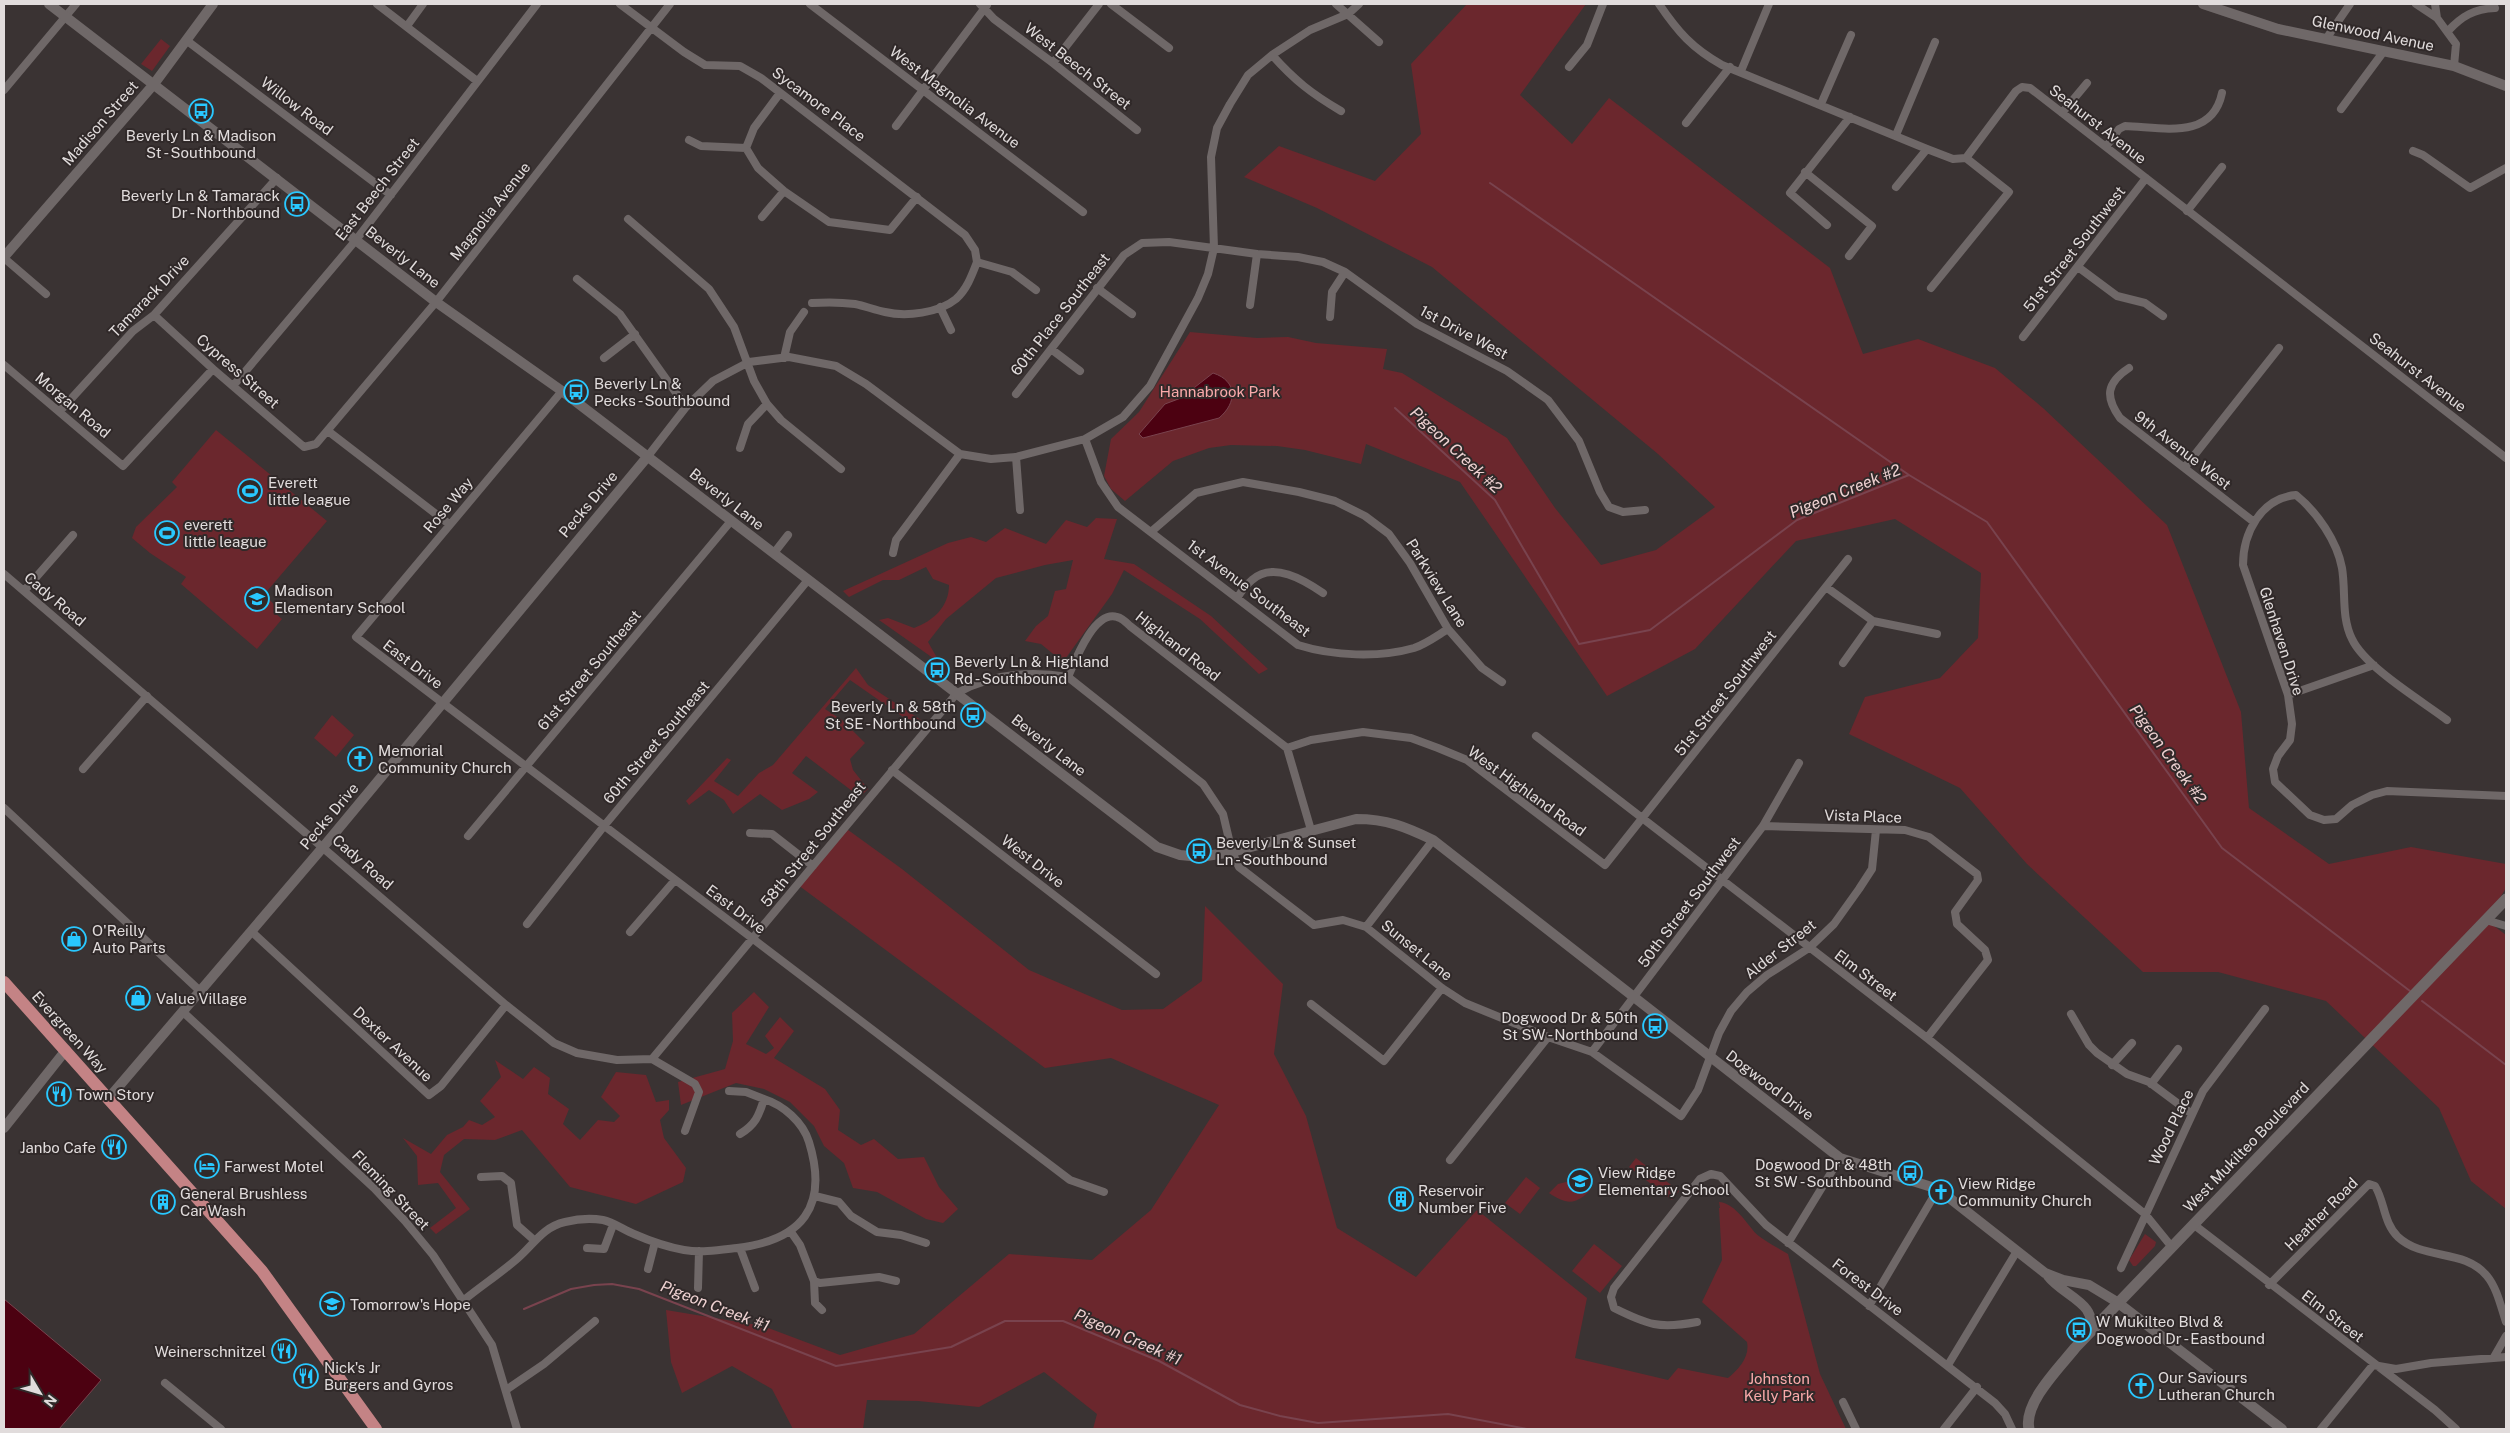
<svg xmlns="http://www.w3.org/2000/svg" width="2510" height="1433" font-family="'Public Sans',sans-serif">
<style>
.green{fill:#6b272d}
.water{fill:#4c0111;stroke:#79434e}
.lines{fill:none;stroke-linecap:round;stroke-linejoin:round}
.stream{stroke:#79434e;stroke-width:2}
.minor{stroke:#6f6868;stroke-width:8}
.tertiary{stroke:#6f6868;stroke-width:10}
.secondary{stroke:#6f6868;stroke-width:11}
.primary{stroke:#c48385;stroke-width:12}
.labels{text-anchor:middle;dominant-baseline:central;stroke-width:4;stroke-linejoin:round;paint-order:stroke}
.street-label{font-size:15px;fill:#e1dcdc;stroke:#302929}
.poi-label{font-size:15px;fill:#e1dcdc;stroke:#302929;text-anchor:start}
.park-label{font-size:15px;fill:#faa9aa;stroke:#302929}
.water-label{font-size:16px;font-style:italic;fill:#efd2d2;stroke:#302929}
</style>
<rect width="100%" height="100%" fill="#3a3333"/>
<path class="green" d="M1467,4h119l-66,91 52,49 37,-46 221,170 33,86 55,-15 77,29 48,40 124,117 74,187 8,96 80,56 82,-17 95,17v24l-20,32 20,15v274l-35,-28 -32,-73 -113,-107 -108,-29h-75l-116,-108 -67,-76 -111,-54 16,-37 75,-19 38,-40 3,-65 -86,-54 -99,22 -101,108 -88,47 -147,-214 -94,-38 -5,20 -56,-14 -28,-4 -46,-1 -22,3 -36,13 -48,40 -14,-12 -7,-13 7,-37 28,-27 51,-80 67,6 31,-1 28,6 71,6 -4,20 19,4 105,65 48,70 46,57 55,-15 59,-43 -57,-53 -226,-187 -115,-59 -73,-31 35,-31 96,35 46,-47 -10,-70z
M161,39l9,7 -18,25 -11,-7z
M216,430l111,91 -65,76h5l12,13 -3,4 6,5 -25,30 -76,-65 5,-7 -36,-24 -18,-15 4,-11 41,-40 -5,-5z
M1096,518l21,1 -13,40 30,5 77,52 57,53 -9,5 -59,-55 -76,-49 -12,24 -49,68 -22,-18 -16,-3 11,-15 12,-10 7,-25 11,-2 7,-29 -28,5 -49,13 -50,41 -18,23 12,21 -61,-43 9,-2 26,10c19,-7 35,-21 35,-43l-16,-6 -7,-12 -27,13h-16l-34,17 -6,-6 105,-48 23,-6 15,5 19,-14 41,16 20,-24 21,7z
M856,668l12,17 56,37 -5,6 -69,-48 -25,29 17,11 23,23 -15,16 3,11 15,19 -8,8 -54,-41 -14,17 26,19 -9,7 -27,11 -22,-16 -27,20 -9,-14 -15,-10 -20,15 -3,-4 41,-43 4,2 -17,21 24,15 21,-23 14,-8z
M332,715l22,20 -18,22 -22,-19z
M844,827l58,42 127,101 93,40 41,-1 39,-28 3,-75 78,78 -9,70 32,62 31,112 79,49 61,-67 110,88 -12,60 93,22 10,-12 50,10c11,-9 22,-21 19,-36l-45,-40 20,-42 -3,-52h1l-1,-6c14,1 25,17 33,27 7,10 25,18 36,25l32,120 26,55h-753l4,-15 -53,-42 -65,35 -61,-6 -51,-1 -4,29h-70l-21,-40 -40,-23 -50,27 -11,-31 -5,-52 97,16 77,29 74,-21 95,-80 83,6 59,-50 68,-105 -108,-47 -66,10 -247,-183z
M754,992l15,15 -23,37 20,10 8,-6 -9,-12 15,-19 14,14 -20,27 51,31 15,21 -2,20 23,15 13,-6 24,20 26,-2 15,30 19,22 -15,14 -17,-4 -49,-27 -24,-4 -9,-25 -20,-17 -10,-20 -24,-24 -26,-13 -28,-6 -55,22 -3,-23 47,-13 8,-28 -1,-28z
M495,1060l28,19 11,-12 16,11 -2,16 21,15 -6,15 17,16 18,-20 16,2 6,-6 -19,-19 15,-25 30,3 10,27 13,-2v10l-9,10 4,18 22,30 -3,14 -47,22 -66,-17 -48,-57 -27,10 -31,-1 -20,16 -4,17 30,37 -34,25 -6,-6 26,-20 -18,-25 -20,2 -1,-29 -14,-18 28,16 16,-19 16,-8 6,-7 13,5 13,-8 -15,-16 21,-24z
M1636,1158l43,33 -7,9 -43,-33z
M1526,1177l14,11 -20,26 -15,-11z
M1570,1181l20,9c-14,16 -25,14 -41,3l9,-9z
M2145,1234l11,8 -1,4 -19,20h-3l-4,-6z
M1594,1244l28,22 -22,27 -28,-22z"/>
<path class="water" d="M1213,373c25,8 24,30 6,45l-76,20 -4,-4 26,-30 16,-6z
M4,1299l97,81 -42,49h-55z"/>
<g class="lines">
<path class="stream" d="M1490,183l419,292 78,47 235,326 188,143
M1395,408l100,92 84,144 71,-14 147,-110 112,-45
M2422,1001l84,64
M524,1309l47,-20 23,-4 18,-1 27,5 197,77 115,-19 54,-26h58l96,40 81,44 40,11 38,7 130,-9 79,15"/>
<path class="minor" d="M377,4l100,77
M620,4l64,48 21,13 35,1 21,12 204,157 10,15 2,12
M810,4l273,208
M980,4l14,15 59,44 84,67
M1111,4l58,44
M1336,4l43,38
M1659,4c19,28 33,44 63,61l205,84 26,10 13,-1
M2416,4l21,14
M2435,4l2,14 19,26 -2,22
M407,26l16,-22
M2448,31c14,-15 26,-22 47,-23
M2326,39l24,-35
M186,40l205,155
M1272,55c22,25 40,39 69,56
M1053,63l46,-59
M1569,67l18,-22 16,-41
M1741,71l28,-67
M4,90l72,-86
M1821,104l30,-69
M2341,109l43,-58
M2062,113l25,-30
M1686,123l44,-56
M896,126l91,-121
M1896,135l39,-93
M689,140l12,6 45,2
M2106,147l13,-18 6,-3c36,1 87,15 97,-33
M746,148l12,20 26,23 45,31 61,8 27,-33
M746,148l8,-20 26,-35
M2413,151l10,4 47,33 36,-20
M1966,158l50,-67 6,-4 8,1 476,370
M1805,172l67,54 -23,30
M1896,187l31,-38
M2187,211l35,-44
M762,217l22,-26
M628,219l81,70 25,38 20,54 13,23 14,16 60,49
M1827,225l-37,-32 60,-76
M4,258l42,36
M977,262l35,10 24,18
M2078,267l39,29 28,7 18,13
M577,279l43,35 66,93
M1097,288l35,26
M1931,288l78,-96 -43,-34
M812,303c15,-1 28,-1 43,1 10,2 20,6 30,8 21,5 54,1 71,-13 11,-10 16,-24 21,-37
M1250,305l7,-51
M940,307l11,23
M154,315l59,54 91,78 12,-3 120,-142 234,-298
M1330,317l2,-25 13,-20
M2023,337l123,-159
M1051,349l29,22
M604,358l31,-24
M784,358l6,-26 14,-20
M4,365l119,101 90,-97
M2129,368c-23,15 -24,29 -9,50l134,104
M233,386l123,-146 181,-236
M562,391l-206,246 714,543 34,12
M1016,394l108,-139 18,-12 27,-1 88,12 41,3 25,5 22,10 72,52 90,47 41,29 31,41 21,51 9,15 14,5 22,-2
M60,411l73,-80 21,-16 123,-137
M328,431l121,93
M1085,439l16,43 17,25 180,138c35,11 81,13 116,3 12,-4 24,-13 34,-19
M740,448l8,-24 19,-20
M648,456l38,-49 27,-26 36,-19 40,-5 47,9 30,18 94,70 31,5 25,-2 69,-18 38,-22 27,-31 48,-88 10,-24 6,-26 -3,-91 6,-29 13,-24 18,-29 24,-20 38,-25 38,-16 11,-10
M1016,457l4,53
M2185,467l94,-119
M1152,531l44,-38 47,-11 56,10 36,9 30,15 24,18 21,29 38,66 34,39 20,14
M774,553l14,-18
M893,553l3,-13 64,-86
M4,574l502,431 48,38 23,10 40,7 35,-1 43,25 4,8 -14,39
M1826,587l47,34 64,13
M24,591l49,-56
M1237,598c4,-6 9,-13 15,-18 21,-19 52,0 71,13
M1843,663l30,-42
M1068,677l135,107 20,30 9,38 7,15 75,58 29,-5 23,7 76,61 23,15 83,34 44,15 89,64 17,-26 21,-57 12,-22 16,-19 20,-17 42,-27 25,-24 25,-35 13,-20 4,-39
M2288,695l86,-30
M2447,720c-25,-19 -82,-53 -95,-81 -11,-22 -6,-47 -10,-71 -5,-27 -25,-56 -46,-73 -35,3 -53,38 -53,70l45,130 4,29 -2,16 -12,16 -5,13 2,13 35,33 14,5 12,-1 16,-14 20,-10 15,-4 119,5
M1536,736l391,302 218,176 26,32
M1287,748l24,-8 52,-8 48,6 27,10 29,12 138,105 243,-306
M83,769l64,-73
M892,770l264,204
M4,808l196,183
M1763,826l142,4 24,7 48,37 1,6 -23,32 2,12 28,26 3,10 -61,78
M750,833l22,1 41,32
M468,836l263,-315
M2486,920l20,6
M527,924l77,-98 204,-246
M1366,927l67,-87
M252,932l177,163 12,-9 65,-81
M630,932l45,-52
M1311,1004l73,57 58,-73
M183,1012l191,176 31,33 28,34 59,90 25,84
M2071,1014l18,31 8,8 30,21 22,8 43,32
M1592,1052l171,-226 36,-63
M652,1059l305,-366c35,-19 71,-23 111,-16 7,-16 26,-67 49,-60 5,1 10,6 13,9l157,122 24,82
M2112,1065l20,-22
M2151,1084l27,-35
M729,1091l17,1 18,7
M1450,1160l98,-123
M481,1177l21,-1 9,7 6,42 17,15
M815,1196l24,6 12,14 26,16 24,3 25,8
M2193,1224l242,186 21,19
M791,1232l9,13 14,36 1,22 7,7
M1788,1243l52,-85
M587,1248l17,1 9,-24
M740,1248l15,40
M2121,1268l82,-177 62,-82
M648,1269l7,-27
M814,1281l6,2 59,-6 17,4
M2269,1285l100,-101 6,2c10,16 8,36 23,51 26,24 66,11 89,39 10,12 14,31 19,46
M698,1288l1,-37
M464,1300c17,-14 37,-27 54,-42 16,-14 25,-31 47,-36 12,-3 26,-4 38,-2 10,2 21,10 31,14 16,7 33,13 50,16 18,3 36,0 53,-2 65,-8 92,-41 72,-106 -6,-20 -26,-37 -45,-43 -5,17 -9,26 -24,35
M1869,1306l69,-117
M1697,1322c-38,7 -49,3 -83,-14l-3,-11 3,-9 86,-109 11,-5 9,2 46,49 229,178 10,11 7,15
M2494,1357l12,-21
M1948,1365l69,-114
M165,1383l56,46
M506,1390l38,-26 51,-43
M1843,1402l13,27
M1944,1429l33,-42
M2321,1429l52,-64 23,4 35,-6 75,-6"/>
<path class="tertiary" d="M49,4l387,298 126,89 595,456 23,8 20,2 32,-5 124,-33c31,0 50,8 77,21l407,318 98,31 107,84 18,7 26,5 28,17 165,127
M2203,4l75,25 176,37 52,20
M4,257l150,-173 59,-80
M108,1099l216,-253 324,-390
M4,1128l62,-78
M2048,1276c15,20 52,28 41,56"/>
<path class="secondary" d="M2029,1429c-6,-26 31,-62 46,-81l431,-449"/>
<path class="primary" d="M4,982l258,289 114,158"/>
</g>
<defs>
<g id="bus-ring" transform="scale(1.25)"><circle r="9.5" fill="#302929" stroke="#29c8ff" stroke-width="1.5"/><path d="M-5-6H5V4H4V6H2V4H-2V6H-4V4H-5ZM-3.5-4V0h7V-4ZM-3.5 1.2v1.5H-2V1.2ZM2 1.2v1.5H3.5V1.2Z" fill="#29c8ff"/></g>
<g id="stadium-ring" transform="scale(1.25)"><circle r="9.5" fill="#302929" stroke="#29c8ff" stroke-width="1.5"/><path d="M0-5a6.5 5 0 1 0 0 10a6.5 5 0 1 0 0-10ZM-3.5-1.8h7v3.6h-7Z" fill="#29c8ff"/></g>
<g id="school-ring" transform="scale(1.25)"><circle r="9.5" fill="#302929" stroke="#29c8ff" stroke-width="1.5"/><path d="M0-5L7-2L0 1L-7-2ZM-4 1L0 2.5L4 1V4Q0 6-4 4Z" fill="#29c8ff"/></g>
<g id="church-ring" transform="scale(1.25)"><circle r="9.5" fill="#302929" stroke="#29c8ff" stroke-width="1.5"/><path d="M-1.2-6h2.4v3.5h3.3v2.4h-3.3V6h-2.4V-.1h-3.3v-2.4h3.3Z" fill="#29c8ff"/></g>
<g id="shop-ring" transform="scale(1.25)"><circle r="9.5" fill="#302929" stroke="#29c8ff" stroke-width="1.5"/><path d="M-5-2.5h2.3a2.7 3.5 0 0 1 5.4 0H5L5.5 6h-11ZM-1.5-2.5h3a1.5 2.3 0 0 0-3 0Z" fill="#29c8ff"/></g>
<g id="restaurant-ring" transform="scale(1.25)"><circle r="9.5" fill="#302929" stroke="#29c8ff" stroke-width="1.5"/><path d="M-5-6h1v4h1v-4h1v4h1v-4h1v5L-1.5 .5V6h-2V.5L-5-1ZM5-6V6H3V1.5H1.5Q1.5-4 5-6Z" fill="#29c8ff"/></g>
<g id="hotel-ring" transform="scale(1.25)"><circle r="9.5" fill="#302929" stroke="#29c8ff" stroke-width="1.5"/><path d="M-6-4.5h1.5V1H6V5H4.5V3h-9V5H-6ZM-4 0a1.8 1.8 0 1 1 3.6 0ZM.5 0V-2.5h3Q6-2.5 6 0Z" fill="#29c8ff"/></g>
<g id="building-ring" transform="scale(1.25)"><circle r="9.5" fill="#302929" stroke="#29c8ff" stroke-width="1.5"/><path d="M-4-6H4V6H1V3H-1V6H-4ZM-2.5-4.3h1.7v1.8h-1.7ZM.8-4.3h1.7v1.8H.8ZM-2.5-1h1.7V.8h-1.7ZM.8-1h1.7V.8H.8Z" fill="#29c8ff"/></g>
</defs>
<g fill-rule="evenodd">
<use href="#bus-ring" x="201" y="111"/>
<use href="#bus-ring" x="297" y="204"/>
<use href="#bus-ring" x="576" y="392"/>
<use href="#stadium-ring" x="250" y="491"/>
<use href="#stadium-ring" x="167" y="533"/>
<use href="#school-ring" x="257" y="599"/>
<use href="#bus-ring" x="937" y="670"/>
<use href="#bus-ring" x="973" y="715"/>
<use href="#church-ring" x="360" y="759"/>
<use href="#bus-ring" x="1199" y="851"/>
<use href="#shop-ring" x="74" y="939"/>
<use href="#shop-ring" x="138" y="998"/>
<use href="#bus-ring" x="1655" y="1026"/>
<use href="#restaurant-ring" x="59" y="1094"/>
<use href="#restaurant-ring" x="114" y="1147"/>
<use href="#hotel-ring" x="207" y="1166"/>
<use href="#bus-ring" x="1910" y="1173"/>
<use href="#school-ring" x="1580" y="1181"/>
<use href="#church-ring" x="1941" y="1192"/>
<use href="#building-ring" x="1401" y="1199"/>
<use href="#building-ring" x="163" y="1202"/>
<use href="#school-ring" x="332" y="1304"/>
<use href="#bus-ring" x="2079" y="1330"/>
<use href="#restaurant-ring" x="284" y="1351"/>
<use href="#restaurant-ring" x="306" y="1376"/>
<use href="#church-ring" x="2141" y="1386"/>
</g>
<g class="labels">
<g class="street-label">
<text transform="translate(2373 33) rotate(12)">Glenwood Avenue</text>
<text transform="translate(1078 66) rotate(38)">West Beech Street</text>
<text transform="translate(955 97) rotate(37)">West Magnolia Avenue</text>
<text transform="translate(819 104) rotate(37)">Sycamore Place</text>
<text transform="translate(297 106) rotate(37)">Willow Road</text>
<text transform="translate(100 123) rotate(-49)">Madison Street</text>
<text transform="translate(2098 124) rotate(38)">Seahurst Avenue</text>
<text transform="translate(377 189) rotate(-52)">East Beech Street</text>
<text transform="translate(490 211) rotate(-52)">Magnolia Avenue</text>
<text transform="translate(2074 249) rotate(-52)">51st Street Southwest</text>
<text transform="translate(403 257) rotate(38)">Beverly Lane</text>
<text transform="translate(149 296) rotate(-46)">Tamarack Drive</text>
<text transform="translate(1060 314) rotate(-52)">60th Place Southeast</text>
<text transform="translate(1464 332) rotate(28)">1st Drive West</text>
<text transform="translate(238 371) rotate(41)">Cypress Street</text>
<text transform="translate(2418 372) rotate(38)">Seahurst Avenue</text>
<text transform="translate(73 405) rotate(40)">Morgan Road</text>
<text transform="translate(2183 450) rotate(38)">9th Avenue West</text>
<text transform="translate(727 499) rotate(38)">Beverly Lane</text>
<text transform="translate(588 504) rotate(-50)">Pecks Drive</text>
<text transform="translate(448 505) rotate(-50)">Rose Way</text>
<text transform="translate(1437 583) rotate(58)">Parkview Lane</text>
<text transform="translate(1249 588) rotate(37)">1st Avenue Southeast</text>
<text transform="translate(55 599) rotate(40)">Cady Road</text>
<text transform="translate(2282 641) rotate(72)">Glenhaven Drive</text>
<text transform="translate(1178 646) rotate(38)">Highland Road</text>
<text transform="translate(413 664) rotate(37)">East Drive</text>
<text transform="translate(589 670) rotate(-50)">61st Street Southeast</text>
<text transform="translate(1725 693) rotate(-52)">51st Street Southwest</text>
<text transform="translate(656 742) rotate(-50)">60th Street Southeast</text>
<text transform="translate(1049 745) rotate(38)">Beverly Lane</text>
<text transform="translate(1527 791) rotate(36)">West Highland Road</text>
<text transform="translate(329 816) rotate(-50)">Pecks Drive</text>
<text transform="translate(1863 816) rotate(2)">Vista Place</text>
<text transform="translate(813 844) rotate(-51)">58th Street Southeast</text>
<text transform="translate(1033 861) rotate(38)">West Drive</text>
<text transform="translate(363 862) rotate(41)">Cady Road</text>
<text transform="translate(1689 902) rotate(-53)">50th Street Southwest</text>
<text transform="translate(736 909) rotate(37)">East Drive</text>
<text transform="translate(1780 949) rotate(-38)">Alder Street</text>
<text transform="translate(1417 950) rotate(39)">Sunset Lane</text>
<text transform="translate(1866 975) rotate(37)">Elm Street</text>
<text transform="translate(70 1032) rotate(48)">Evergreen Way</text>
<text transform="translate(393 1044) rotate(43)">Dexter Avenue</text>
<text transform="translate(1770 1085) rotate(37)">Dogwood Drive</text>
<text transform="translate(2171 1127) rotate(-64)">Wood Place</text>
<text transform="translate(2246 1147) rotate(-46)">West Mukilteo Boulevard</text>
<text transform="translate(391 1190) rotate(46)">Fleming Street</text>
<text transform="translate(2321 1214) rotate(-45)">Heather Road</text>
<text transform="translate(1868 1287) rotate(37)">Forest Drive</text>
<text transform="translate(2333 1316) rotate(38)">Elm Street</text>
</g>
<g class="poi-label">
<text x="201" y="135" text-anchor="middle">Beverly Ln &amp; Madison<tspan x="201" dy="17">St - Southbound</tspan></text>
<text x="280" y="195" text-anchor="end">Beverly Ln &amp; Tamarack<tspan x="280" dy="17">Dr - Northbound</tspan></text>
<text x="594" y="383">Beverly Ln &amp;<tspan x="594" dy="17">Pecks - Southbound</tspan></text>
<text x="268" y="482">Everett<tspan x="268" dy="17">little league</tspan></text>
<text x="184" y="524">everett<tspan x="184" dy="17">little league</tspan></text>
<text x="274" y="590">Madison<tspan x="274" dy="17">Elementary School</tspan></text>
<text x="954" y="661">Beverly Ln &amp; Highland<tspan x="954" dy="17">Rd - Southbound</tspan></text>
<text x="956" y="706" text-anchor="end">Beverly Ln &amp; 58th<tspan x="956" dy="17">St SE - Northbound</tspan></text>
<text x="378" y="750">Memorial<tspan x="378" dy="17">Community Church</tspan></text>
<text x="1216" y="842">Beverly Ln &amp; Sunset<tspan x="1216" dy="17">Ln - Southbound</tspan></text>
<text x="92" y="930">O'Reilly<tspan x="92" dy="17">Auto Parts</tspan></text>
<text x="156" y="998">Value Village</text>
<text x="1638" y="1017" text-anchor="end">Dogwood Dr &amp; 50th<tspan x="1638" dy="17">St SW - Northbound</tspan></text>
<text x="76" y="1094">Town Story</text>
<text x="96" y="1147" text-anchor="end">Janbo Cafe</text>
<text x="1892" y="1164" text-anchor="end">Dogwood Dr &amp; 48th<tspan x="1892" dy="17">St SW - Southbound</tspan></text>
<text x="224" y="1166">Farwest Motel</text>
<text x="1598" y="1172">View Ridge<tspan x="1598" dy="17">Elementary School</tspan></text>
<text x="1958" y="1183">View Ridge<tspan x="1958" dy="17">Community Church</tspan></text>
<text x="1418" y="1190">Reservoir<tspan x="1418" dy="17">Number Five</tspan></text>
<text x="180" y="1193">General Brushless<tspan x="180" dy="17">Car Wash</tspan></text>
<text x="350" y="1304">Tomorrow's Hope</text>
<text x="2096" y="1321">W Mukilteo Blvd &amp;<tspan x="2096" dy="17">Dogwood Dr - Eastbound</tspan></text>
<text x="266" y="1351" text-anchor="end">Weinerschnitzel</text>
<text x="324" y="1367">Nick's Jr<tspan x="324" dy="17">Burgers and Gyros</tspan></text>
<text x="2158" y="1377">Our Saviours<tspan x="2158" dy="17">Lutheran Church</tspan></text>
</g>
<g class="park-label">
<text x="1220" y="391">Hannabrook Park</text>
<text x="1779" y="1378">Johnston<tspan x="1779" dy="17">Kelly Park</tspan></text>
</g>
<g class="water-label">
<text transform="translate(1456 450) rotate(43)">Pigeon Creek #2</text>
<text transform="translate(1845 491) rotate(-22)">Pigeon Creek #2</text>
<text transform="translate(2168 754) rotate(54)">Pigeon Creek #2</text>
<text transform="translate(715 1306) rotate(21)">Pigeon Creek #1</text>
<text transform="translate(1128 1337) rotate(24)">Pigeon Creek #1</text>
</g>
</g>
<rect width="2510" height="1433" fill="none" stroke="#e1dcdc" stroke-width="10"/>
<g transform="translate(40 1393) rotate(128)" stroke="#302929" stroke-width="4" paint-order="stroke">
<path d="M0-4L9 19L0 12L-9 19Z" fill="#e1dcdc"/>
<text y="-8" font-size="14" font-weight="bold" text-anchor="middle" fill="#e1dcdc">N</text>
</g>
</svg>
